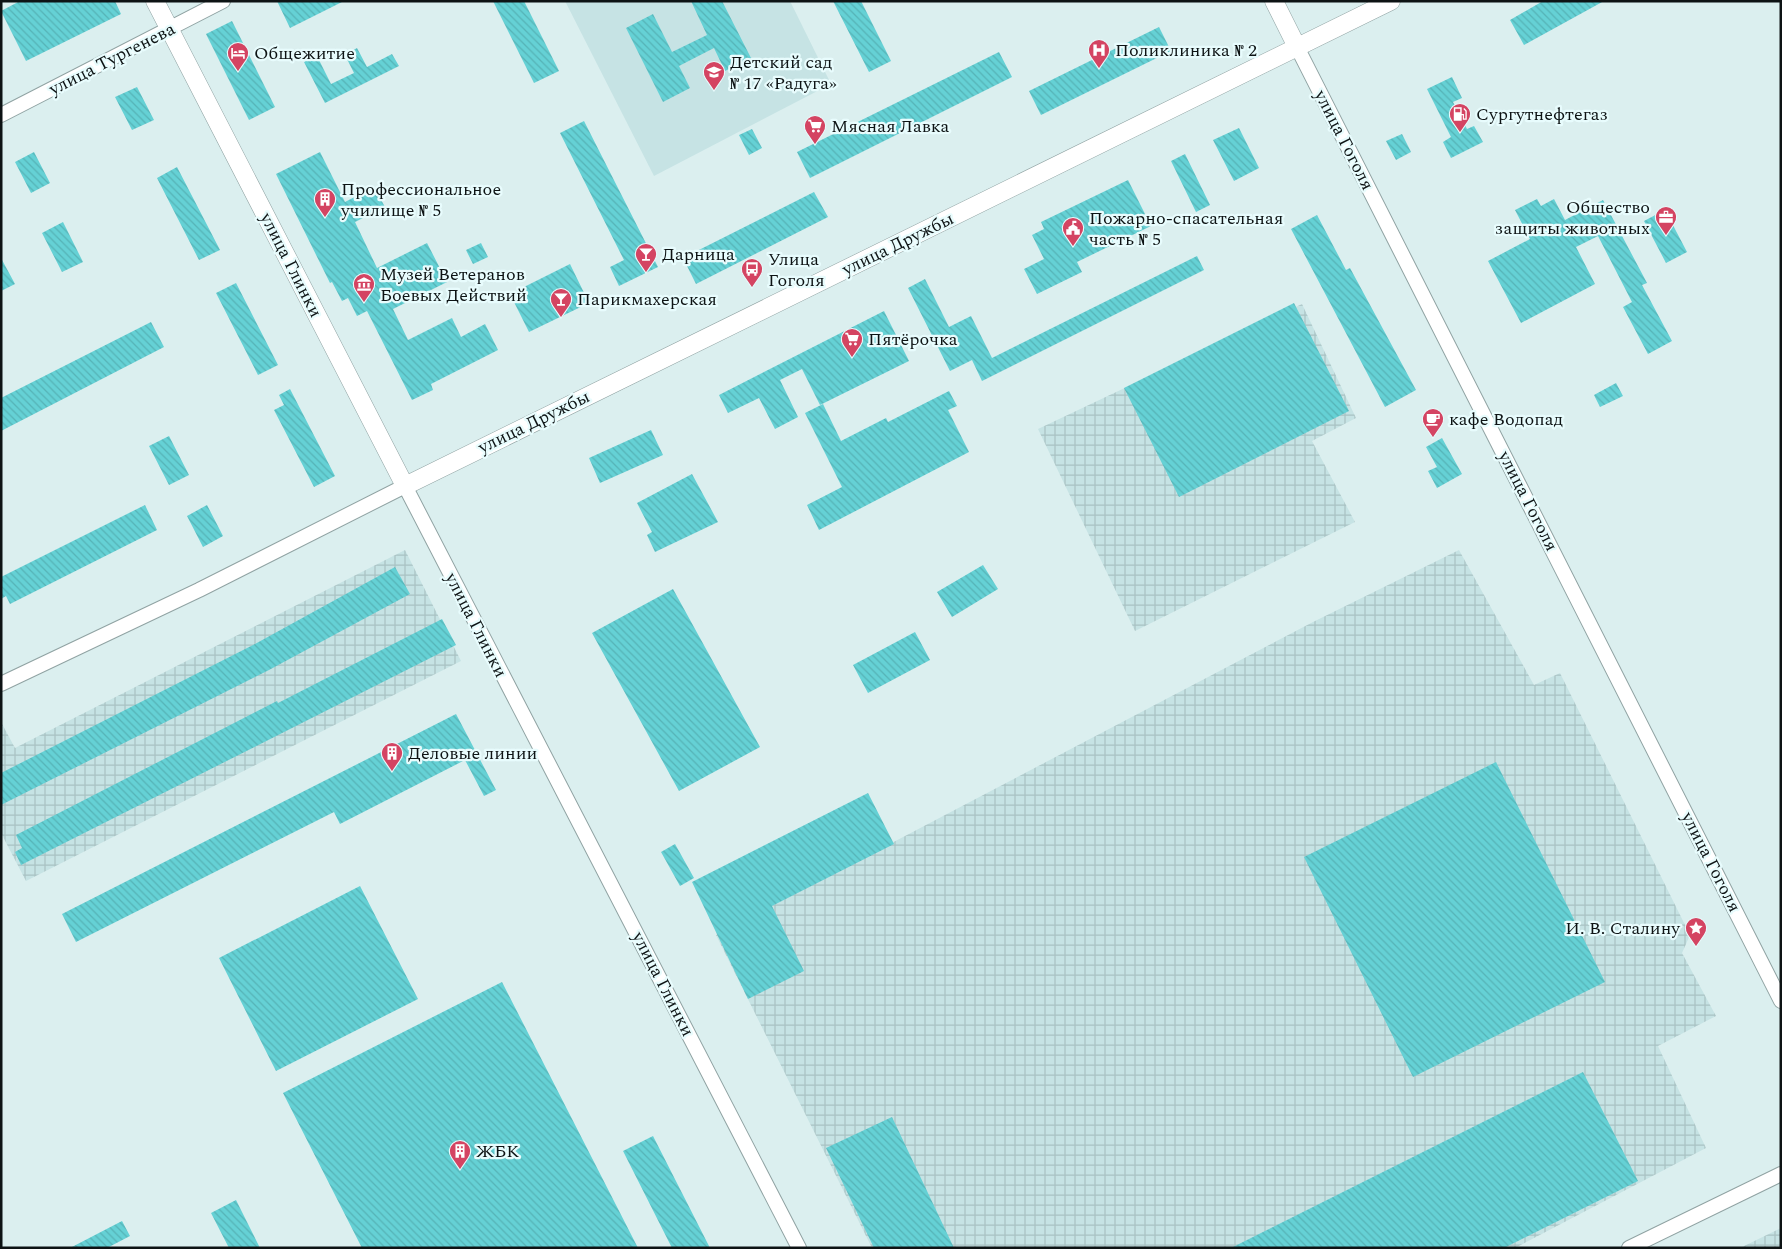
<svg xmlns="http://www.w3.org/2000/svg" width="1782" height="1249" font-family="Spectral,serif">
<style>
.built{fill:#c6e3e4}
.industrial{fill:url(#industrial-grid)}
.building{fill:url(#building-back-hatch)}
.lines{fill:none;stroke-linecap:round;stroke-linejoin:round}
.minor-casing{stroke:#90a3a3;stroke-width:16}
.tertiary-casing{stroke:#90a3a3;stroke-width:19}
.minor{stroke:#fff;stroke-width:14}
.tertiary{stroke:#fff;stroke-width:18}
.labels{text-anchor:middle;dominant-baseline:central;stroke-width:4.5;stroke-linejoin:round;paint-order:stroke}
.poi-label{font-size:18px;fill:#0d1314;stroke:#e8fcfd;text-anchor:start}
.street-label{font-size:18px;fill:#0d1314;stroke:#e8fcfd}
</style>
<defs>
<pattern id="industrial-grid" width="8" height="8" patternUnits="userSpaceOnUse" patternTransform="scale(1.25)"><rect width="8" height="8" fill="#c6e3e4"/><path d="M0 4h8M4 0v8" fill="none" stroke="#a9c2c3"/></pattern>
<pattern id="building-back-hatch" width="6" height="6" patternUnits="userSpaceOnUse" patternTransform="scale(1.25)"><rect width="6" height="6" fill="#65d1d5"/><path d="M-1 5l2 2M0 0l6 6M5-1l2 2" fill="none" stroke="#56b3b6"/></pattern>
</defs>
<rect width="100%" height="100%" fill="#dbefef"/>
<path class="built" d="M565,1h225l41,83 -177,92z"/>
<path class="industrial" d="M1302,304l54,114 -44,23 43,81 -220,109 -97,-202z
M405,550l56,111 -435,220 -25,-48v-111l14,26z
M1459,550l75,135 26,-12 130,262 -8,18 34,63 -58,30 48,102 -191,100h-643l-156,-313 597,-313z
M1781,1228v20h-41z"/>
<path class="building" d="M20,1h95l6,13 -95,47 -25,-50z
M277,1h67l-54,27z
M493,1h31l35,70 -25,12z
M691,1h31l29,57 -26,13 -11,-23 -35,18 11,22 -27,14 -37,-74 27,-14 19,38 35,-17z
M833,1h28l30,60 -22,11z
M1543,1h61l-80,44 -14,-25z
M232,21l43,86 -26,13 -43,-86z
M1159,27l12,24 -130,64 -12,-24z
M357,48l10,19 25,-13 7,12 -74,37 -21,-41 13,-6 14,28 23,-11 -9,-18z
M999,52l13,25 -202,101 -13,-26z
M1452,77l10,21 -9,4 14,27 7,-3 9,16 -32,16 -8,-16 8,-5 -24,-48z
M137,87l17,33 -22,10 -17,-33z
M584,121l74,146 -39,19 -9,-19 14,-7 -64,-127z
M1239,128l20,40 -25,13 -21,-41z
M752,129l10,19 -13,7 -10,-20z
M1402,134l9,18 -15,8 -10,-19z
M34,152l16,31 -19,10 -16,-31z
M320,152l25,50 29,-15 11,20 -30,15 22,46 50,-25 20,39 -54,27 15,31 44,-22 9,19 24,-13 13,26 -67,34 2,6 -21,10 -45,-89 -10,5 -9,-18 -6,3 -10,-19 -2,1 -54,-109z
M1185,154l25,51 -14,7 -25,-51z
M177,167l43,83 -21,10 -42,-82z
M1128,180l23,46 -74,36 5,10 -45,22 -13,-25 20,-10 -12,-24 12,-6 -3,-7z
M814,192l14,25 -132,67 -13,-26z
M1537,199l4,7 13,-7 11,21 38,-20 44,83 -5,2 30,56 -24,13 -25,-47 9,-5 -34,-66 -22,11 19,37 -74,39 -33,-62 42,-22 -15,-29z
M1665,210l22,42 -21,11 -22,-42z
M1317,215l29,55 4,-2 66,122 -31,17 -94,-178z
M63,222l20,40 -21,10 -20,-39z
M481,243l7,14 -15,7 -7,-14z
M1197,256l7,14 -222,111 -10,-21 -22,11 -42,-83 17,-9 24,48 22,-11 21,42z
M1,258l14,26 -14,7z
M570,264l19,39 -60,29 -19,-38z
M236,283l42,82 -20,10 -42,-82z
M1294,303l55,108 -170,86 -55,-109z
M884,311l25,50 -89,44 -18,-36 -22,11 18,37 -23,12 -16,-31 -31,15 -9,-18z
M151,322l13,25 -163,84v-33z
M1616,383l7,13 -23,11 -6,-12z
M290,389l45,87 -21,11 -40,-77 10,-5 -5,-10z
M949,391l8,15 -9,4 21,42 -150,78 -12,-25 35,-18 -37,-74 18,-9 18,37 45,-23 2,4z
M651,430l12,25 -63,28 -11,-25z
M169,436l20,39 -20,10 -20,-39z
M1442,438l20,36 -25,14 -9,-17 9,-4 -11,-20z
M692,474l26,48 -63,30 -8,-17 5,-3 -15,-29z
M145,505l12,25 -147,74 -4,-8 -5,3v-22z
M207,505l16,31 -20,11 -16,-31z
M983,565l15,24 -46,28 -15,-25z
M395,567l15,27 -141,76 -268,135v-32l254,-129z
M673,589l87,158 -81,44 -87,-158z
M442,619l14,26 -435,220 -6,-13 7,-4 -6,-13 261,-134 1,2z
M915,632l15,28 -62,33 -15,-28z
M456,714l40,76 -12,6 -19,-36 -125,64 -6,-12 -258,130 -14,-28z
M1496,762l109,220 -192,95 -109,-220z
M868,793l26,51 -122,62 32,65 -56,28 -56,-117z
M675,844l19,34 -14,8 -19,-34z
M360,886l58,113 -142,72 -57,-113z
M502,982l136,266h-276l-79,-155z
M1583,1072l55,109 -134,67h-273z
M892,1117l62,131h-80l-48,-100z
M653,1136l57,112h-38l-49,-97z
M236,1200l24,48h-31l-18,-35z
M122,1221l8,15 -23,12h-37z"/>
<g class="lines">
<g class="minor-casing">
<path id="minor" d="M1297,47l484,954
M1,115l222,-114
M1,684l198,-94 206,-104 394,762
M1629,1248l152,-74"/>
</g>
<g class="tertiary-casing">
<path id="tertiary" d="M155,1l250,485 986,-485
M1274,1l23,46"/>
</g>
<use href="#minor" class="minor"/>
<use href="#tertiary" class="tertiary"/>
</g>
<defs>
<g id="hospital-pin" transform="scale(1.125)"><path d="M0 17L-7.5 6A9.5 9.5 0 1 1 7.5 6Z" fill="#d44462" stroke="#e8fcfd"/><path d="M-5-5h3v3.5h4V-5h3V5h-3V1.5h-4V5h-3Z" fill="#fff"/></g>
<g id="hotel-pin" transform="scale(1.125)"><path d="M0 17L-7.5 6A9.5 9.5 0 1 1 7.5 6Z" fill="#d44462" stroke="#e8fcfd"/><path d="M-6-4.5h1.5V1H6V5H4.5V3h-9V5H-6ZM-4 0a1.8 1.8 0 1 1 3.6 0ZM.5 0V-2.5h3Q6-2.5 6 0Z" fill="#fff"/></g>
<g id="school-pin" transform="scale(1.125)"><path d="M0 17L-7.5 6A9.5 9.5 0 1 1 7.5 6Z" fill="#d44462" stroke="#e8fcfd"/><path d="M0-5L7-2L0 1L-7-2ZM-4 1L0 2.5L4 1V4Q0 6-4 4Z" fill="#fff"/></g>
<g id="fuel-pin" transform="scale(1.125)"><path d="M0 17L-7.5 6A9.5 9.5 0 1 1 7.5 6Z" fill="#d44462" stroke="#e8fcfd"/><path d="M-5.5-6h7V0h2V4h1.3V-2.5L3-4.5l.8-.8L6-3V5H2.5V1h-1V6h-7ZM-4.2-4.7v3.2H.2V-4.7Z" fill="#fff"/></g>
<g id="supermarket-pin" transform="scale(1.125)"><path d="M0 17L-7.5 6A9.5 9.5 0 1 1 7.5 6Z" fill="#d44462" stroke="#e8fcfd"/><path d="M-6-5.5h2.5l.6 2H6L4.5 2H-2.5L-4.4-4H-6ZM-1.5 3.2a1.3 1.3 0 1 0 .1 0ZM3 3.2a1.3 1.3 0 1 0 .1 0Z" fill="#fff"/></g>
<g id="building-pin" transform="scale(1.125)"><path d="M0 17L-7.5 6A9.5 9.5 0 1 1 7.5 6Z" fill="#d44462" stroke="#e8fcfd"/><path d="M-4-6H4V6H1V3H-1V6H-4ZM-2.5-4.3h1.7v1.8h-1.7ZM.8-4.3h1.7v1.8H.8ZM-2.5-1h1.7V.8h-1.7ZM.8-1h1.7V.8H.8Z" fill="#fff"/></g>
<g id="office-pin" transform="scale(1.125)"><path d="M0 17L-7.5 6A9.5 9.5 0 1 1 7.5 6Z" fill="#d44462" stroke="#e8fcfd"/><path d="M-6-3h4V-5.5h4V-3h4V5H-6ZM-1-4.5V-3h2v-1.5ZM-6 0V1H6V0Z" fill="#fff"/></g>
<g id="civic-pin" transform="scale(1.125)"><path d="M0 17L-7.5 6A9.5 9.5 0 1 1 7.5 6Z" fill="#d44462" stroke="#e8fcfd"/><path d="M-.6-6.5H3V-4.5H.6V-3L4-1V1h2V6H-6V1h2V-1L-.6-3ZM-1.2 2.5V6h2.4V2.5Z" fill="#fff"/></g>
<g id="bar-pin" transform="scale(1.125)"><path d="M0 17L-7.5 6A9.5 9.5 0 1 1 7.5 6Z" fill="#d44462" stroke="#e8fcfd"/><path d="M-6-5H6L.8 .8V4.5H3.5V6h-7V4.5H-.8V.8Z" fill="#fff"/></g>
<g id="bus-pin" transform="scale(1.125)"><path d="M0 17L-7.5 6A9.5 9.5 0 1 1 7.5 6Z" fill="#d44462" stroke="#e8fcfd"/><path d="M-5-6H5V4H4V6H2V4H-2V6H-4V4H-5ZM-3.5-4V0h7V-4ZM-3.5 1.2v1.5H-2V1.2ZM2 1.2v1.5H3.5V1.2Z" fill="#fff"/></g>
<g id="museum-pin" transform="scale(1.125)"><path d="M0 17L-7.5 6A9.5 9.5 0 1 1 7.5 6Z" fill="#d44462" stroke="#e8fcfd"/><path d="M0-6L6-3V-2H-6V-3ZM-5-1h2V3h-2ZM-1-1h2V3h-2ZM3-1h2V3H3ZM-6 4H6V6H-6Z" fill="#fff"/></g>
<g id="cafe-pin" transform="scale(1.125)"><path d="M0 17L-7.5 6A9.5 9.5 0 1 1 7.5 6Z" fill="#d44462" stroke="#e8fcfd"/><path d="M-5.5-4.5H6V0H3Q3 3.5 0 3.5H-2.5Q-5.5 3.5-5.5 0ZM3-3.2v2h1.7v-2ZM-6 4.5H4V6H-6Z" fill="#fff"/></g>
<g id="sight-pin" transform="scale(1.125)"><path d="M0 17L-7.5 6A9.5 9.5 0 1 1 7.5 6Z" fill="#d44462" stroke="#e8fcfd"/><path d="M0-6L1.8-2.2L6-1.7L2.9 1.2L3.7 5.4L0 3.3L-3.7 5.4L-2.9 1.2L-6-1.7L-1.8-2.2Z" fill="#fff"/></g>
</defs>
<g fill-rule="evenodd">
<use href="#hospital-pin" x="1099" y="50"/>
<use href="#hotel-pin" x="238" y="53"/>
<use href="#school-pin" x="714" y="72"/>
<use href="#fuel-pin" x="1460" y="114"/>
<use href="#supermarket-pin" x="815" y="126"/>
<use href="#building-pin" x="325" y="199"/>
<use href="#office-pin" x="1666" y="217"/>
<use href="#civic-pin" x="1073" y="228"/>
<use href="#bar-pin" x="646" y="254"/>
<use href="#bus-pin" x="752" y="269"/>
<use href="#museum-pin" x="364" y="284"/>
<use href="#bar-pin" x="561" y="299"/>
<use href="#supermarket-pin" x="852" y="339"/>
<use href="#cafe-pin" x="1433" y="419"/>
<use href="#building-pin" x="392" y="753"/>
<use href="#sight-pin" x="1696" y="928"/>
<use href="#building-pin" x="460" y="1151"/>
</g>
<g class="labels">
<g class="poi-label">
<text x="1115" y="50">Поликлиника № 2</text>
<text x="254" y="53">Общежитие</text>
<text x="730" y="62">Детский сад<tspan x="730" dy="21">№ 17 «Радуга»</tspan></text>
<text x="1476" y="114">Сургутнефтегаз</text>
<text x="831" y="126">Мясная Лавка</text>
<text x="341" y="189">Профессиональное<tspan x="341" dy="21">училище № 5</tspan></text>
<text x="1650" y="207" text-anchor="end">Общество<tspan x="1650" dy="21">защиты животных</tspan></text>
<text x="1089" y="218">Пожарно-спасательная<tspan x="1089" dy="21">часть № 5</tspan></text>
<text x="662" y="254">Дарница</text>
<text x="768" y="259">Улица<tspan x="768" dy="21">Гоголя</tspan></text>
<text x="380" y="274">Музей Ветеранов<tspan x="380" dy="21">Боевых Действий</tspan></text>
<text x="577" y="299">Парикмахерская</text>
<text x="868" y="339">Пятёрочка</text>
<text x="1449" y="419">кафе Водопад</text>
<text x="408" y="753">Деловые линии</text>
<text x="1680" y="928" text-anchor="end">И. В. Сталину</text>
<text x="476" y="1151">ЖБК</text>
</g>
<g class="street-label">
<text transform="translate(112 59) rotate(-27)">улица Тургенева</text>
<text transform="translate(1344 140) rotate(63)">улица Гоголя</text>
<text transform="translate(898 244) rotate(-26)">улица Дружбы</text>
<text transform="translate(291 265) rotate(63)">улица Глинки</text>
<text transform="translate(534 422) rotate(-26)">улица Дружбы</text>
<text transform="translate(1528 501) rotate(63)">улица Гоголя</text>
<text transform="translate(476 625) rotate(63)">улица Глинки</text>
<text transform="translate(1711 862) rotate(63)">улица Гоголя</text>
<text transform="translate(663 984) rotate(63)">улица Глинки</text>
</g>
</g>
<rect width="1782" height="1249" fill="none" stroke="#0d1314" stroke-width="5"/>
</svg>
